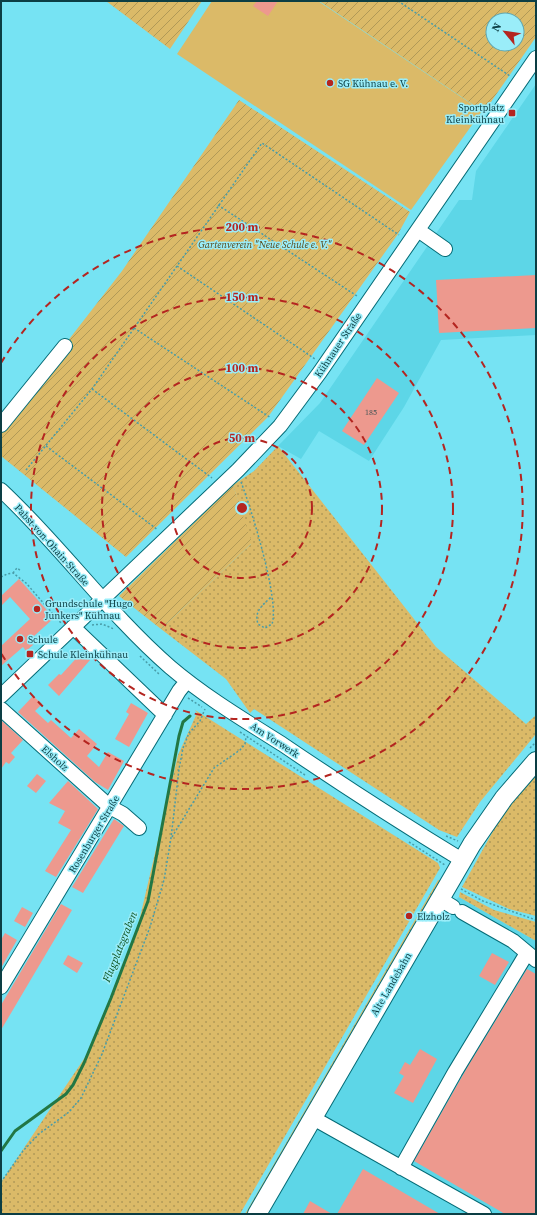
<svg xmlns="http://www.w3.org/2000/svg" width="537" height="1215" font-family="'Source Serif 4',serif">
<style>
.built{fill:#5dd6e7}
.grass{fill:url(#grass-dots)}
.garden{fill:url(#garden-furrows);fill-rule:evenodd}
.pitch{fill:#dbba68}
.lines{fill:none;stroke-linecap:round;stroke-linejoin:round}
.stream{stroke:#274;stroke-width:3}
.building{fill:#ed998e}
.minor-casing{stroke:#046b76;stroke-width:16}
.major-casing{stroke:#046b76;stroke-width:20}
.path{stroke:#499da9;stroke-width:1.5;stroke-dasharray:2 2;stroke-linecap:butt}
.minor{stroke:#fff;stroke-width:14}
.major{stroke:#fff;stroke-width:18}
.ring{fill:none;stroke:#b42520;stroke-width:2;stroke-dasharray:7 5}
.poi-dot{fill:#b42520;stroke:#9aedf9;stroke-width:1.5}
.labels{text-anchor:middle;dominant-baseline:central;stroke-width:3;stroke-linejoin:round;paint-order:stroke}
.number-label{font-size:8px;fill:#445556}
.poi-label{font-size:10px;fill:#0c3e44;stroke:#9aedf9;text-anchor:start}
.park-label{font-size:10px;font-style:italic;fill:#594616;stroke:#9aedf9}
.street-label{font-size:10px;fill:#0c3e44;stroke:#9aedf9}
.water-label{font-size:11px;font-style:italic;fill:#105523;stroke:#9aedf9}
.centre{fill:#b42520;stroke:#9aedf9;stroke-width:2}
.ring-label{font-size:12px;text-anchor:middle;font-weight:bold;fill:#b42520;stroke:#9aedf9;stroke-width:3;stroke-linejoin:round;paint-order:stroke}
</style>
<defs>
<pattern id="grass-dots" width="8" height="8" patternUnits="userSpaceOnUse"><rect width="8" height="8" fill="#dbba68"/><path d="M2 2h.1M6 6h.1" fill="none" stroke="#b09957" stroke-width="1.8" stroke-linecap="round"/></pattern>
<pattern id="garden-furrows" width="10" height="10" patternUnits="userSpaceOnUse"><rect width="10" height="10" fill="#dbba68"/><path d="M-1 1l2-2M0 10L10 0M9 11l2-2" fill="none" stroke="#b09957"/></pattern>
</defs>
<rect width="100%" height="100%" fill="#76e3f3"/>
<path class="built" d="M536,84v251l-95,5 -37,67 -35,54 -50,-30 -18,28 -23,-13 42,-43 139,-203h13l4,-29z
M459,897l77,44v273h-270l169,-297z"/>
<path class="grass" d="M278,446l158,201 90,77 10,-9v19l-56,68 -23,35 -18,-7 -185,-121 -4,4 -24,-34 -65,-50 90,-85 -18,-59 21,-14z
M195,710l243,153 2,5 -200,346h-239v-32l89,-132 47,-120 41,-175 19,-42z
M536,775v141l-27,-7 -47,-22 40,-72z
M446,870l1,3 -196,341h-6l193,-334 4,1z
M460,892l34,18 42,12v19l-77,-44z"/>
<path class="garden" d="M106,1h96l-32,48z
M319,1h217v36l-52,75zM493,20h24v24h-24z
M239,100l171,112 -12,22 -130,183 -142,140 -125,-101v-29l121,-156z
M233,485l19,58 -91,86 -42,-33z"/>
<path class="pitch" d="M212,1h106l164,110 -71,99 -234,-156z"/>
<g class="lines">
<path class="stream" d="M1,1151l14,-20 51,-37 7,-9 11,-22 27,-65 37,-97 31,-165 4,-14 7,-6"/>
</g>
<path class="building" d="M257,1h21l-10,15 -15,-10z
M536,275v53l-97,5 -3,-53z
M377,378l22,15 -35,52 -22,-14z
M19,579l35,39 -21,19 -3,4 3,4 -7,6 -3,-4 -22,19v-20l29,-27 -20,-22 -9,9v-10z
M82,652l8,8 -31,36 -11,-11 11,-11 2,1z
M33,696l9,8 -7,7 13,12 3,-3 20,18 8,-9 18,15 -10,12 12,11 9,-15 16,9 -16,29 -13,-8 -77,-70z
M131,703l17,10 -19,34 -14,-8 14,-25 -3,-2z
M1,720l22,20 -12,13 4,4 -6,7 -3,-2 -5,7z
M37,774l9,7 -10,12 -9,-7z
M68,781l30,28 -42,68 -11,-6 26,-41 -13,-7 7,-12 -16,-8z
M114,819l10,7 -41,67 -11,-6z
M61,904l11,6 -71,120v-25z
M22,907l11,6 -8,14 -11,-6z
M5,933l12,7 -16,28v-28z
M492,953l17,9 -14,23 -16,-9z
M68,955l15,8 -6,10 -14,-9z
M527,969l9,5v240h-31l-91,-53 54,-95z
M420,1049l17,10 -24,44 -19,-10 10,-17 -5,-3 6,-11 5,3z
M363,1169l77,45h-103z
M310,1201l22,13h-29z"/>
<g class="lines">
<g class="minor-casing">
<path id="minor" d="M418,230l27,19
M1,425l64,-79
M1,490c60,56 107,123 169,177 34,29 74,53 112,77 59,40 119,79 180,116
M73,627l92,88
M1,696l237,-226 42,-44 40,-54 216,-314
M1,709l109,98 13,7 16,14
M440,899l13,8
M462,912l51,29 23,19
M1,987l178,-296 8,-10
M313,1118l171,96
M401,1168l54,-96 72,-119"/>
</g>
<g class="major-casing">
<path id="major" d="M257,1214l215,-370 32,-46 32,-37"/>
</g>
<path class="path" d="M398,1l112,75
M218,205l139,91
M177,266l138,93
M134,328l137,90
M92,389l120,89
M46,446l112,84
M26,470l66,-81 170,-246 137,92
M241,482c10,26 39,119 31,142l-7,4 -7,-4c-4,-13 4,-18 13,-27
M13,573l4,-5 4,3
M1,577l6,-3 6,-1 13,10 35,40
M92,625l10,-1 12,5
M140,656l20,19
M188,698l14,9
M240,732l65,43
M530,748l6,-6
M446,836l12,5
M172,837l42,-69 26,-18 5,-6 1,-7
M409,842l36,23
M461,889l22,12 53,19
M1,1182l22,-31 16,-17 30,-22 12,-14 21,-44 48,-127 14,-47 7,-42 8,-69 4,-21 6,-15 11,-12 5,-12"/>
<use href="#minor" class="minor"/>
<use href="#major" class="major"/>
</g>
<g class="ring">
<circle cx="242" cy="508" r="70"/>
<circle cx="242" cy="508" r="140"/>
<circle cx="242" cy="508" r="211"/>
<path d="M1 363A281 281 0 1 1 1 653"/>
</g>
<g class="poi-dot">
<circle cx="330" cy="83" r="4"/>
<rect x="508" y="109" width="8" height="8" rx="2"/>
<circle cx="37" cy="609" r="4"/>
<circle cx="20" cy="639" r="4"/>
<rect x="26" y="650" width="8" height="8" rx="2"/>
<circle cx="409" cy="916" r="4"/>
</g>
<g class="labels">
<g class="number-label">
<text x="371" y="412">185</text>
</g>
<g class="poi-label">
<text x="338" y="83">SG Kühnau e. V.</text>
<text x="504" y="107" text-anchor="end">Sportplatz<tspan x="504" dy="12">Kleinkühnau</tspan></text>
<text x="45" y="603">Grundschule "Hugo<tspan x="45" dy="12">Junkers" Kühnau</tspan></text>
<text x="28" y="639">Schule</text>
<text x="38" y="654">Schule Kleinkühnau</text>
<text x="417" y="916">Elzholz</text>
</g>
<g class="park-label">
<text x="265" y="244">Gartenverein "Neue Schule e. V."</text>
</g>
<g class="street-label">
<text transform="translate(338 345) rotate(-56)">Kühnauer Straße</text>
<text transform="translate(52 545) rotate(48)">Pabst-von-Ohain-Straße</text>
<text transform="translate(275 740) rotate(33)">Am Vorwerk</text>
<text transform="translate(55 758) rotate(42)">Elsholz</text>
<text transform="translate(94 834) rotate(-59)">Rosenburger Straße</text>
<text transform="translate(391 984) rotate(-60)">Alte Landebahn</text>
</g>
<g class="water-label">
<text transform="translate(120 947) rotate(-68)">Flugplatzgraben</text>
</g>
</g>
<circle cx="242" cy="508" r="6" class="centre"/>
<g class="ring-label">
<text x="242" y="231">200 m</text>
<text x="242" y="301">150 m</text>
<text x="242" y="372">100 m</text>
<text x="242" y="442">50 m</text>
</g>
<rect width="537" height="1215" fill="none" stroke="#0c3e44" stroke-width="4"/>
<g transform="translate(505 32) rotate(299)"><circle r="19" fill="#9aedf9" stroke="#61a7b1"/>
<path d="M0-3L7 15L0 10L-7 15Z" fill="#b42520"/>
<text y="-6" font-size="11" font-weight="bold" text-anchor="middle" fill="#0c3e44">N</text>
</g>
</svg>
